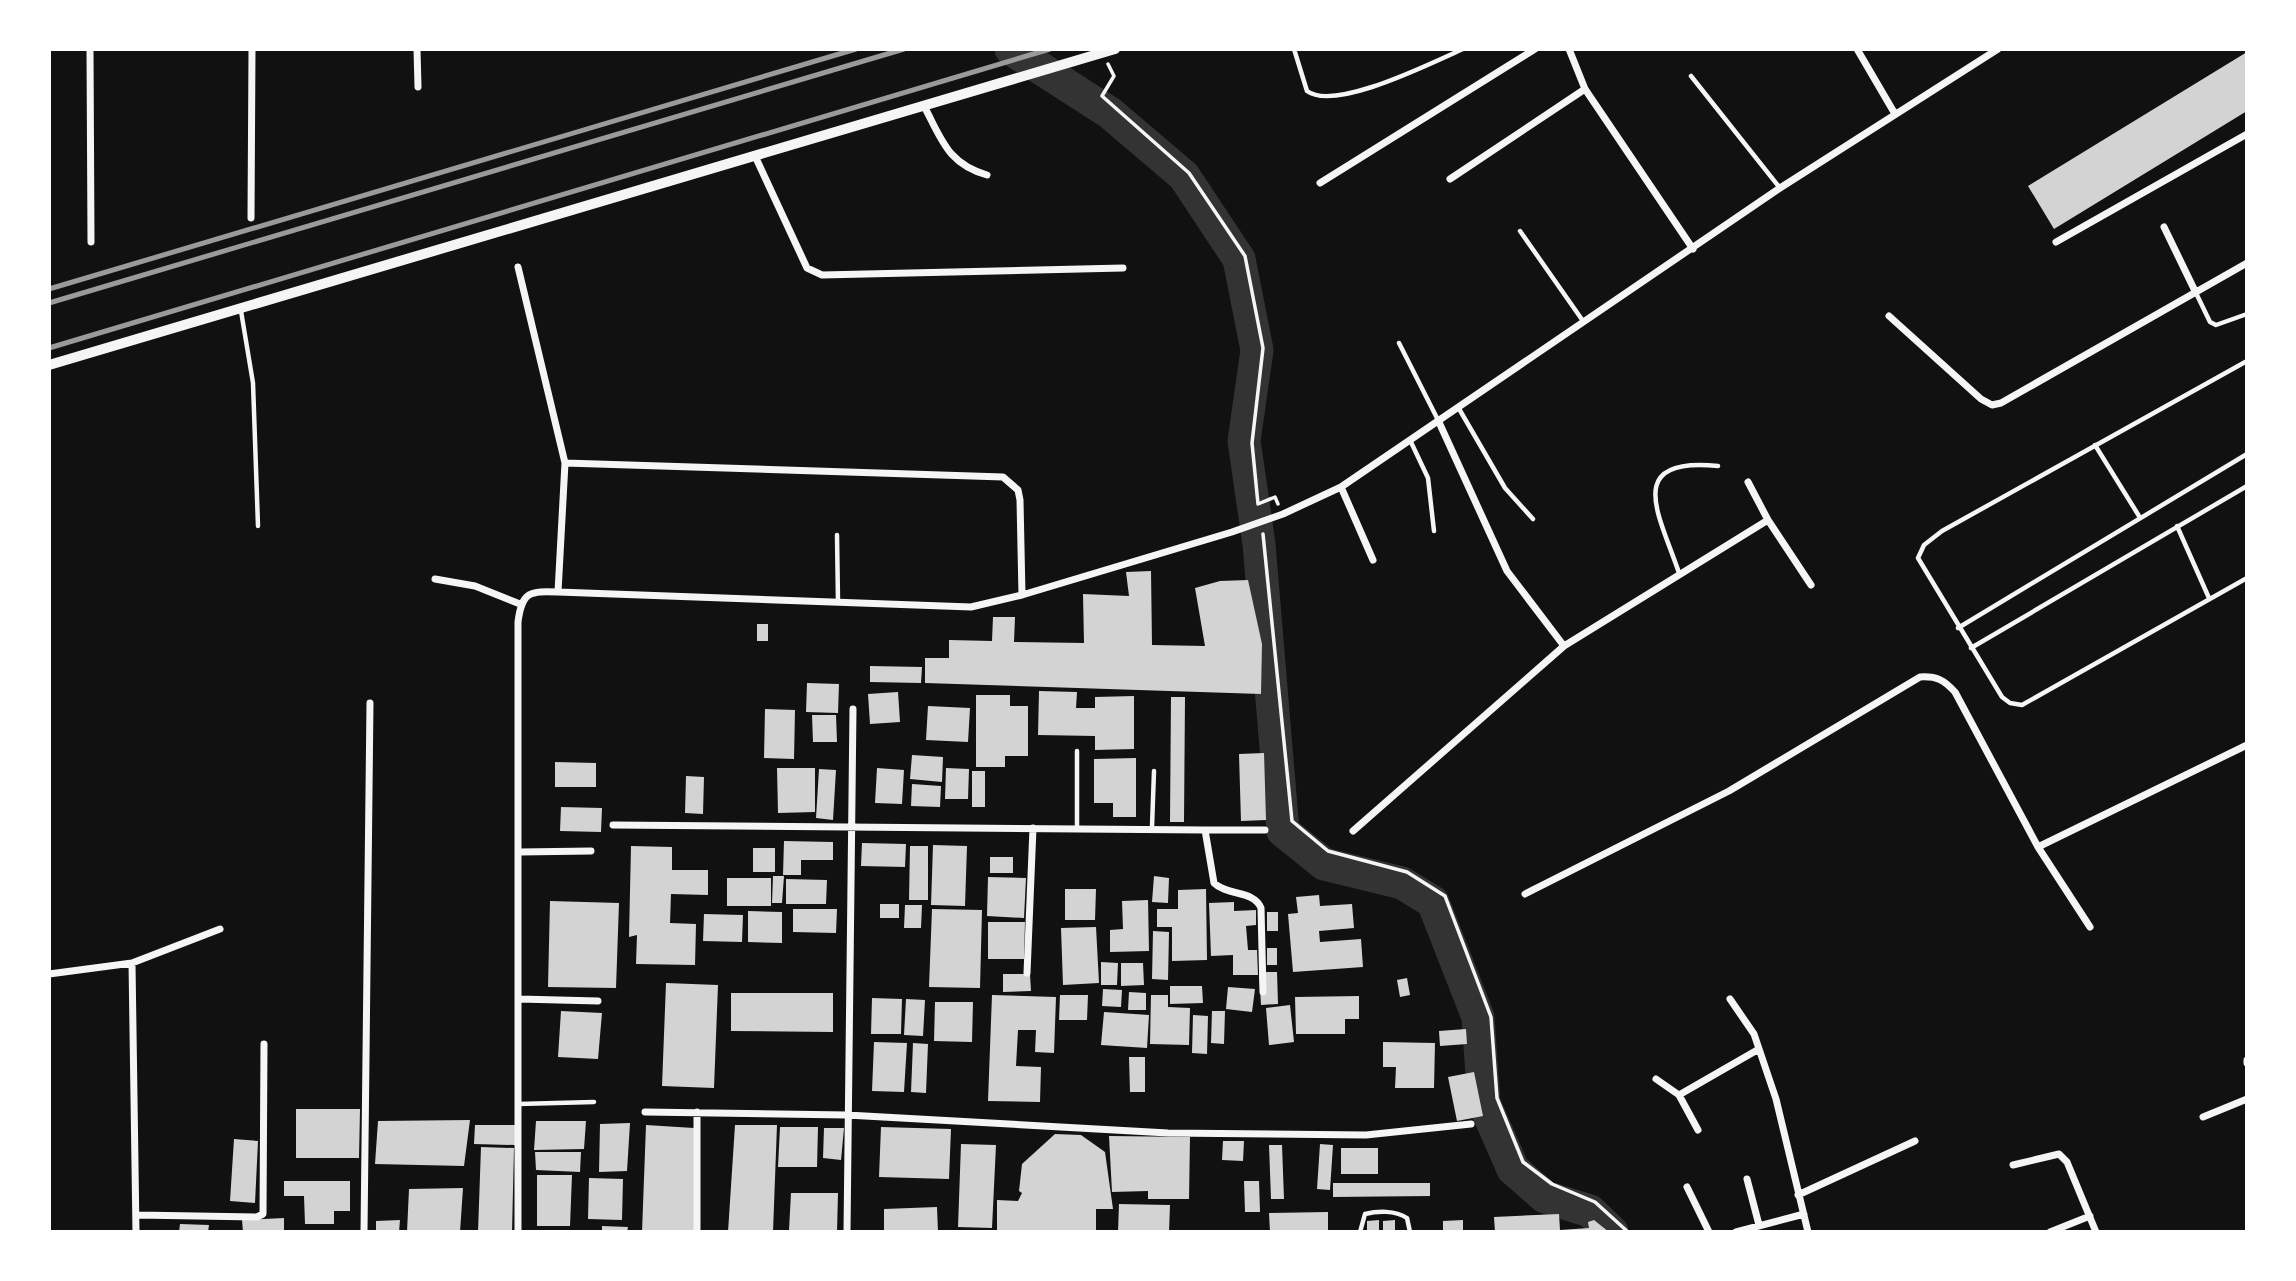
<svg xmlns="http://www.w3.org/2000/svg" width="2296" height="1281" font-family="'Space Grotesk',sans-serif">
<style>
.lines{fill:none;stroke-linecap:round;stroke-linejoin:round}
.river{stroke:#333;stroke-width:33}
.building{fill:#d3d3d3}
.path{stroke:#f5f5f5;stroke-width:3.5}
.service{stroke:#f5f5f5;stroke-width:4.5}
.minor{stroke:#f5f5f5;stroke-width:7}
.tertiary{stroke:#f5f5f5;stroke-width:10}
.rail{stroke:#9a9a9a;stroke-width:5}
</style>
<rect width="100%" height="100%" fill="#111"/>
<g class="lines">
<path class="river" d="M1011,49l99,64 74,63 55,83 18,91 -13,91 15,103 24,287 41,33 78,19 31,19 45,115 6,86 29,66 32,28 45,14 22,21"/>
</g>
<path class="building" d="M2247,52v59l-193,118 -26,-43z
M1151,571l1,74 53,1 -10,-58 25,-7 28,-1 14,64 -1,50 -336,-11v-25h24v-18l43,1 1,-24h22l-1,25 70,1 -1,-49 46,2 -3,-24z
M757,624h11v17h-11z
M870,666l52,1 -1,16 -51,-1z
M807,683l32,1 -1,29 -32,-1z
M1039,691l38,1 -1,16h19v-11l39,-1v53l-39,1v-14l-57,-1z
M898,692l2,30 -30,2 -2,-30z
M976,695h34v11h18v50h-23v11h-29z
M1171,697h14l-1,125h-14z
M928,706l42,2 -2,34 -42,-2z
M765,709l30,1 -1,49 -30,-1z
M812,715h24l1,27h-24z
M1264,753l2,67 -25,1 -2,-67z
M912,755l31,2 -1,25 -32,-3z
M1136,758v59h-23v-14h-19v-44z
M555,762l41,1v24h-41z
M777,768h38v44l-37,1z
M877,768l27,2 -2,34 -27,-1z
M946,768l23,1 -1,30h-23z
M819,769l17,1 -3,50 -17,-2z
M972,771h13v36h-13z
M686,776l18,1 -1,37 -18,-1z
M912,784l29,2 -1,21 -29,-1z
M561,807l41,1 -1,24 -41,-1z
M784,841l49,1v18h-32v15h-18z
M862,843l44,1 -1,23 -44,-1z
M933,845l34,1 -2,60 -34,-1z
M631,846l41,1v23h36v25l-37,-1 -1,29 26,1 -1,41 -59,-1 1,-29 -8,2z
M910,846h18v54h-19z
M753,848h22v24h-22z
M990,857h23v16h-23z
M773,876h11l-2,27h-10z
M1154,876l15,2 -1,25 -16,-1z
M988,877l38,1 -2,40 -37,-2z
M727,878h44v28h-44z
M786,879l41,1 -1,24h-40z
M1065,889h31l-1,31h-30z
M1206,889l1,71 -35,1v-34h-15v-18h21v-19z
M1319,895l1,11 32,-2 2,24 -35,3 1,11 41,-3 2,28 -70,5 -5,-58 10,-1 -2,-16z
M1148,900l1,51 -39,1v-22l13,-1 -1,-28z
M550,901l69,2 -3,85 -68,-1z
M1234,902v9l22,-1v15l-10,1 2,24h9l1,25h-25v-20l-22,1 -2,-53z
M880,904h19v14h-19z
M905,905h17l-1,23h-17z
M793,909h44l-1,24 -43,-1z
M932,909l50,1 -2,78 -51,-1z
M748,911l34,1v31l-34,-1z
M1267,912h11v19h-11z
M704,914l39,1 -1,27 -39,-1z
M988,922h37l-1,37h-36z
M1096,927l3,56 -36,2 -2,-57z
M1153,931l16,1 -1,48 -16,-1z
M1267,948h10v17h-10z
M1101,962l17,1 -1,22h-16z
M1121,963h22l1,22 -23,1z
M1259,972h18l1,32 -17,1z
M1003,974h27l1,17 -28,1z
M1407,978l3,17 -10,2 -3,-17z
M666,983l52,2 -4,103 -52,-2z
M1170,986h32l1,17 -33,1z
M1228,987l27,2 -3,23 -26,-3z
M1103,989l19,1 -1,17 -19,-1z
M1129,992l17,1v17h-18z
M731,993h102v39l-102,-1z
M992,995l64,2 -2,56 -19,-1 1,-22h-18l-2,36 25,1 -1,35 -52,-1z
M1060,995h28l-1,25h-28z
M1151,995h17v12l22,1 -1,37 -39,-1z
M1359,996v23h-14v15h-49l-1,-37z
M872,998l30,1 -1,35h-30z
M906,999l19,1 -2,36 -19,-1z
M935,1002h38l-1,40 -38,-1z
M1290,1005l4,37 -25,3 -3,-37z
M561,1011l41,2 -4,46 -40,-2z
M1212,1011h13l-1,33 -13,-1z
M1104,1012l45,3 -2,33 -46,-3z
M1193,1015l15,1 -1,38 -15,-1z
M1466,1029l1,15 -27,2 -1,-15z
M874,1042l33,1 -3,49 -32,-1z
M1383,1042l52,1 -1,45h-39l1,-21h-13z
M913,1043l15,1 -2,49 -15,-1z
M1129,1057h16v35h-15z
M1474,1072l9,44 -26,5 -9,-44z
M296,1109h64l-1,49h-63z
M470,1120l-6,46 -89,-2 3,-43z
M536,1121h50l-2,28 -50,1z
M630,1123l-3,48 -28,1 1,-48z
M475,1125h40v20l-41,-1z
M646,1125l48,3v104h-52z
M735,1125h42l-4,107h-45z
M780,1127h38l-1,40h-39z
M881,1127l70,2 -2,50 -70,-2z
M824,1128h20l-3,32 -18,-2z
M1055,1134l26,1 24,17 8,57h-17v23h-99v-32l21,1 4,-8 -3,-2 3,-27z
M1109,1136l81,1 -1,62h-41v-8l-36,1z
M234,1139l24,2 -3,62 -25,-2z
M1223,1141h21l-1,20 -21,-1z
M961,1144l35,1 -4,83 -34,-1z
M1320,1144l13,1 -3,45 -13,-1z
M1269,1145h13l2,54h-13z
M481,1147l33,1 -2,84h-34z
M1341,1148h37v26h-37z
M535,1152h46l-1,20 -44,-2z
M537,1175h35l-2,51h-33z
M589,1178l34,1 -1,41 -34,-1z
M284,1181h66v30h-16v13h-29l-1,-28h-20z
M1244,1181h15l1,31h-15z
M1333,1183h97v13l-97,1z
M463,1188l-3,44h-53l2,-43z
M791,1193h47l-1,39 -48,-2z
M1119,1204l51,1 -1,27h-51z
M937,1207l1,25h-54v-23z
M1328,1212v20h-58l-1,-19z
M1559,1214l1,16 29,-2 -1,-6 6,-2 15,12h-114l-1,-15z
M284,1218v14h-41l-1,-12z
M400,1220l-1,12h-23v-11z
M1379,1220v12h-12v-11z
M1395,1220v12h-12v-11z
M1463,1220v12h-20v-11z
M180,1224l29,1 -1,7h-29z
M602,1226l26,1 -1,5h-25z"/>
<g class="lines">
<path class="path" d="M1108,64l6,12 -12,20 87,77 56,83 18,92 -11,95 6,61 17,-7 3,7
M1263,534l29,287 36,30 79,21 38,24 46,121 6,81 26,64 29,22 43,18 33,30"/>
<path class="service" d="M1294,49l13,42c28,21 126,-29 156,-42
M1691,76l89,112
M1520,231l63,90
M2196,293l14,29 6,3 31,-11
M241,311l12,72 5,143
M1399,343l39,77
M2247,361l-305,170 -18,14 -6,13 84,139 8,6 12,2 225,-127
M1458,407l47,81 28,31
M1410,440l18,38 6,53
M2095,445l44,71
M2177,526l32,72
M837,535l1,67
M1679,573c-19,-57 -57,-117 39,-107
M1958,628l289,-174
M1971,648l276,-162
M1077,827v-76
M1152,827l2,-56
M518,1104l76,-2
M1360,1232l5,-18c12,-3 30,-4 42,4l3,14"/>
<path class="minor" d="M90,49l1,193
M417,49l1,38
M1569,49l16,40
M1857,49l38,65
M924,106c18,34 24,58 63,69
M755,156l52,112 15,7 301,-7
M1450,179l135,-90 108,160
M1320,183l215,-134
M251,218l1,-169
M2164,227l31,64
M2056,242l191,-108
M518,267l47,196 -7,129
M1889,316l92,83 11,6 9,-2 246,-140
M1438,420l69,151 57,75
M565,463l438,14 15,13 2,10 2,95
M1748,482l20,38 43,65
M1341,487l32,73
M435,579l40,7 45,18
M613,825l592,5 9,53c13,13 40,7 47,25l2,84
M1205,830h60
M1353,831l211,-185 204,-126
M2038,847l209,-102
M520,852l71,-1
M1525,894l204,-103 191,-114c17,-1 24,3 35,15l83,155 52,80
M132,963l4,269
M1027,973l6,-145
M49,974l83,-11 88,-34
M519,999l79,2
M1730,999l24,35 22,65 32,133
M2247,1060v3
M1656,1079l23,16 19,35
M1679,1095l80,-46
M645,1112l202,3 321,18 198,2 105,-11
M2203,1117l44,-18
M2013,1165l46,-11 8,8 29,70
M1747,1179l12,46
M1687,1187l22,45
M1798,1195l117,-54
M137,1215l120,2 6,-3 1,-170
M364,1232l6,-529
M518,1232v-610c4,-31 12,-31 40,-30l413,15 51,-12 210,-63 51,-18 58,-27 439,-299 218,-139
M697,1232v-120
M847,1232l6,-523
M1736,1232l68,-18
M2050,1232l40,-16"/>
<path class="tertiary" d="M49,365l1066,-316"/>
<path class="rail" d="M49,289l807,-240
M49,303l855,-254
M49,348l1001,-299"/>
</g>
<rect width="2296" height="1281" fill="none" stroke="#ffffff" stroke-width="102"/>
</svg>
